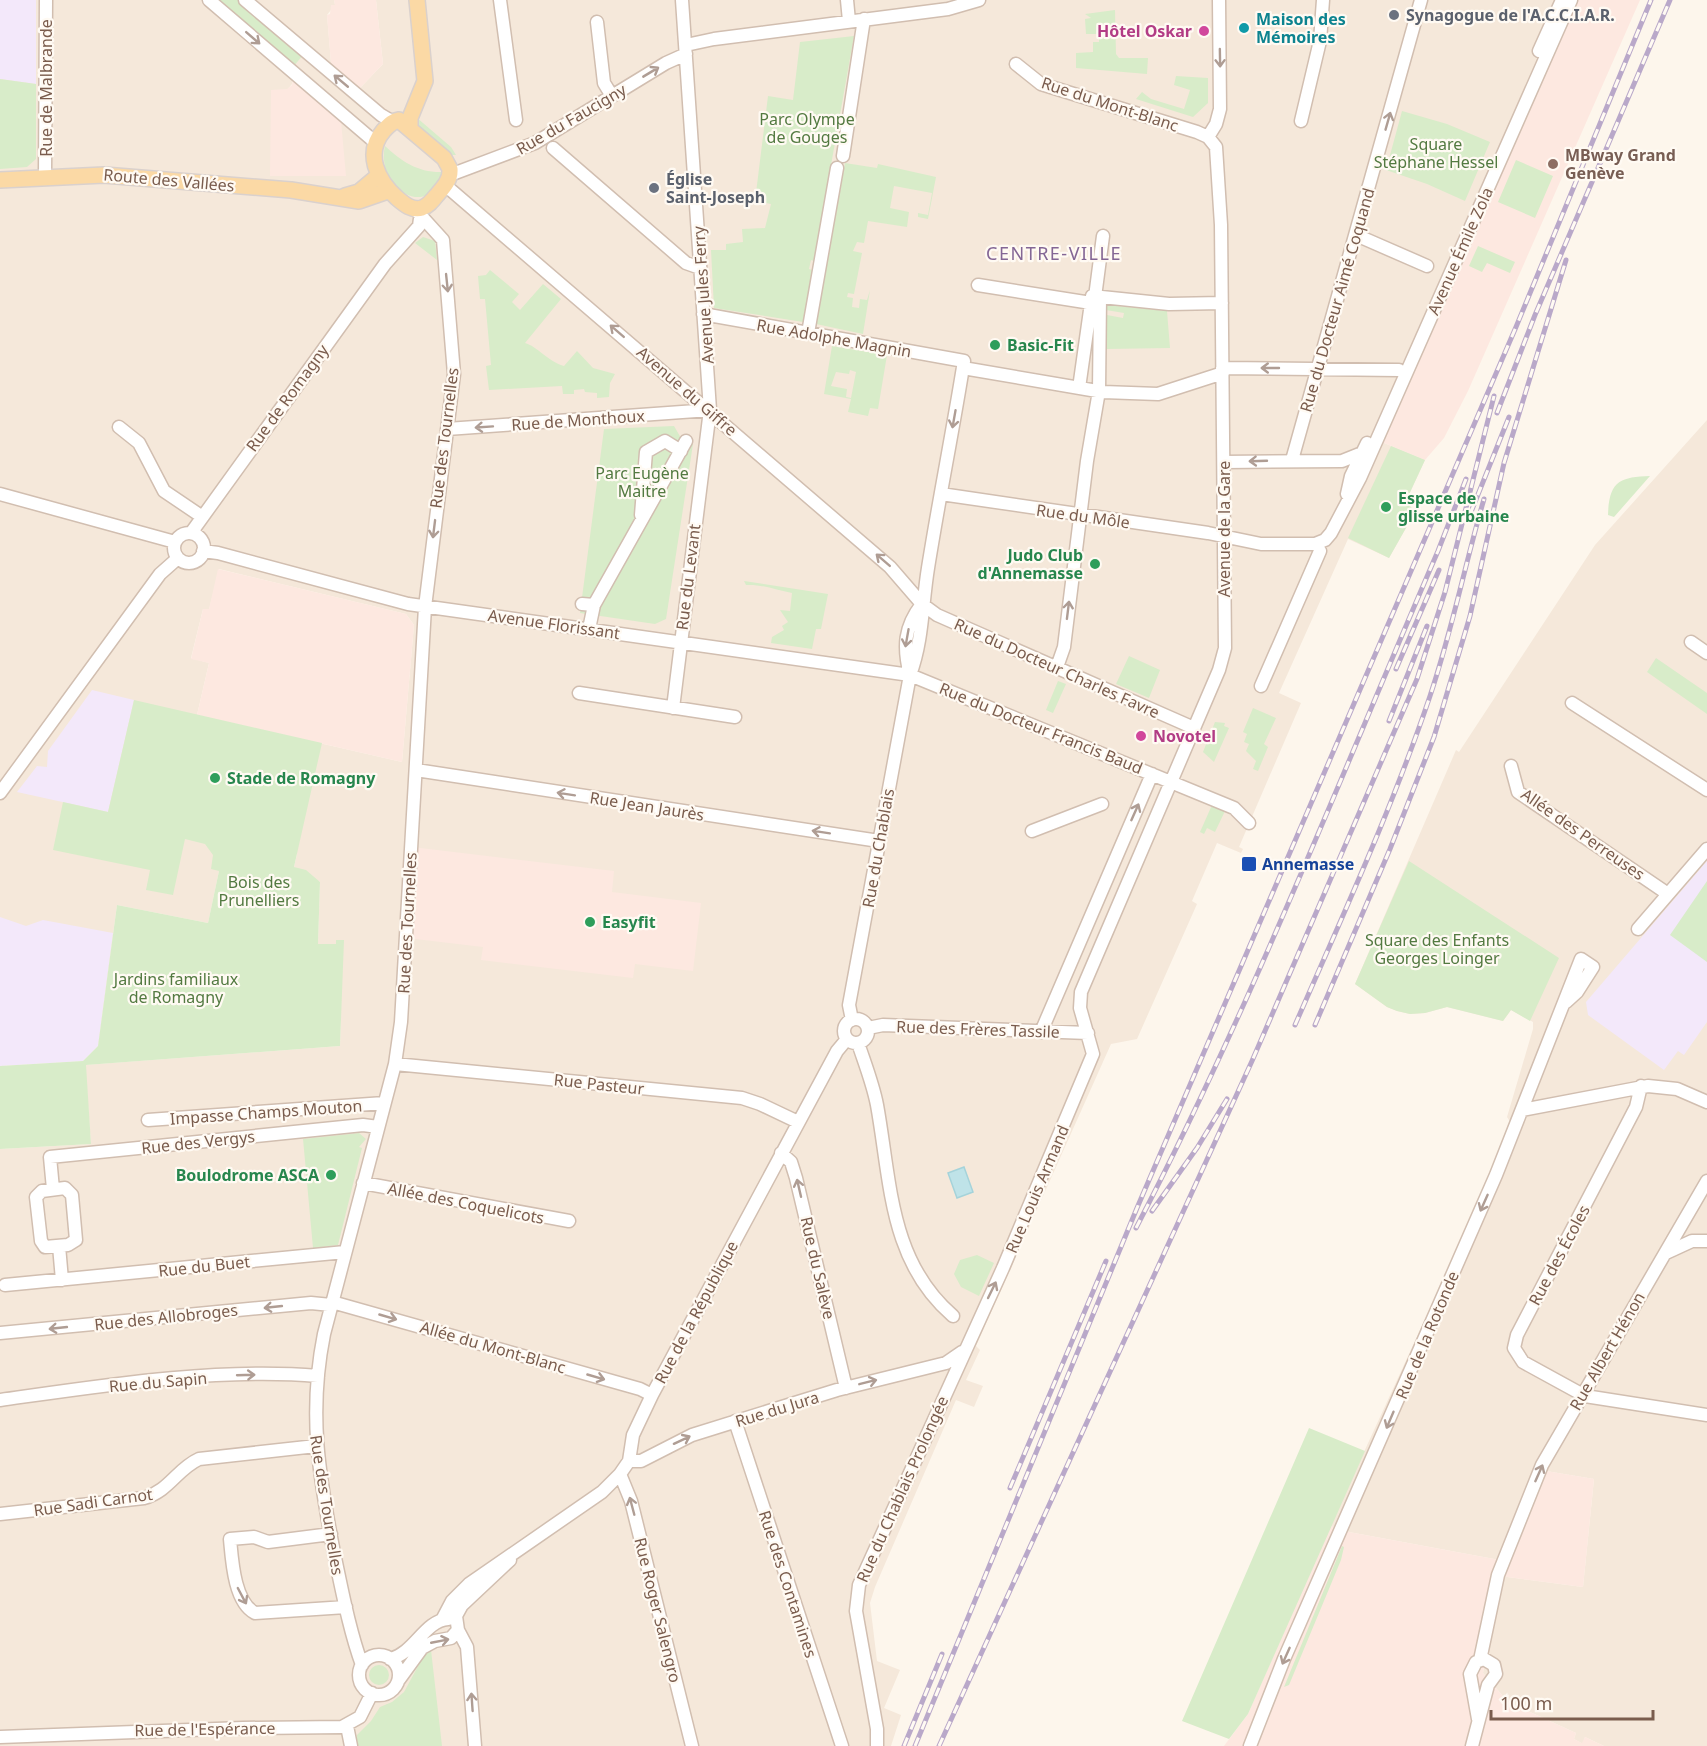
<svg xmlns="http://www.w3.org/2000/svg" width="1707" height="1746" font-family="'Noto Sans',sans-serif">
<style>
.residential{fill:#f5e8da;fill-rule:evenodd}
.commercial{fill:#fde8e0}
.education{fill:#f3e8fa}
.green{fill:#d8ecc9;fill-rule:evenodd}
.water{fill:#bfe3e8;stroke:#a5d3da;stroke-width:1.5}
.lines{fill:none;stroke-linecap:round;stroke-linejoin:round}
.minor-casing{stroke:#d1beb0;stroke-width:15}
.major-casing{stroke:#dad1cd;stroke-width:18}
.minor{stroke:#fff;stroke-width:12}
.major{stroke:#fbd9a5;stroke-width:15}
.rail-casing{stroke:#b9a8c9;stroke-width:5}
.rail{stroke:#fffaf3;stroke-width:3;stroke-dasharray:9;stroke-linecap:butt}
.oneway{stroke:#af9d94}
.worship-dot{fill:#6b7280;stroke:#fffaf3;stroke-width:2}
.culture-dot{fill:#0f9aa8;stroke:#fffaf3;stroke-width:2}
.hotel-dot{fill:#d1479c;stroke:#fffaf3;stroke-width:2}
.education-dot{fill:#8d6e63;stroke:#fffaf3;stroke-width:2}
.leisure-dot{fill:#2e9e5b;stroke:#fffaf3;stroke-width:2}
.transit-dot{fill:#1a4fb4;stroke:#fffaf3;stroke-width:2}
.labels{text-anchor:middle;dominant-baseline:central;stroke-width:4.5;stroke-linejoin:round;paint-order:stroke}
.worship-label{font-size:16px;font-weight:bold;fill:#5b616d;stroke:#fffaf3;text-anchor:start}
.culture-label{font-size:16px;font-weight:bold;fill:#0d838f;stroke:#fffaf3;text-anchor:start}
.hotel-label{font-size:16px;font-weight:bold;fill:#b23c85;stroke:#fffaf3;text-anchor:end}
.street-label{font-size:16px;fill:#7a5c4d;stroke:#fffaf3}
.park-label{font-size:16px;fill:#537a41;stroke:#fffaf3}
.education-label{font-size:16px;font-weight:bold;fill:#785e54;stroke:#fffaf3;text-anchor:start}
.leisure-label{font-size:16px;font-weight:bold;fill:#27864d;stroke:#fffaf3;text-anchor:start}
.transit-label{font-size:16px;font-weight:bold;fill:#164399;stroke:#fffaf3;text-anchor:start}
.neighbourhood-label{font-size:18px;letter-spacing:1.5px;fill:#846695;stroke:#fffaf3}
</style>
<rect width="100%" height="100%" fill="#fdf6ec"/>
<path class="residential" d="M0,0h334l1,5 -8,10 4,48 29,25 23,-24 -7,-64h1195l-194,440 48,20 -19,41 9,11 -26,46 -41,-19 -69,154 22,10 -62,144 4,2 -2,4 -24,-10 -25,58 5,3 -60,135 -26,5 -135,302 4,4 -14,30 17,6 -9,21 -18,-7 -81,187 -5,16 7,58 23,9 -16,38 17,7 -10,31h-891v-597l91,-5 -6,-79 255,-19 1,-29 -5,-73h-18l2,-62 -26,-15 3,-13 -71,-16 -18,85 -91,-18 -19,141 -98,20zM293,79l52,97 -73,-1v-85h15l5,-6zM219,569l187,45 8,11 -12,137 -205,-47 12,-52 -18,-5 12,-49 6,1z
M1707,420v1326h-103l-19,-9 -2,7 -9,-5 2,-6 -68,-31 -25,-29 17,-97 83,11 11,-108 -54,-9 -35,91 -156,-29 -19,-6 135,-294 46,-109 -4,-6 26,-88v-7l-22,-12 -8,11 -56,-14 -22,6 -15,1 -13,-3 -10,-4 -32,-23 101,-234 3,2 136,-207z"/>
<path class="commercial" d="M334,0h42l7,64 -23,24 -29,-25 -4,-48 3,-1 1,-9h4z
M1571,0h69l-172,391 -24,47 -19,22 -48,-20z
M293,78l48,43 5,55h-76l1,-86 16,-1 5,-4z
M218,569l188,45 8,11 -12,137 -205,-47 12,-52 -18,-4 12,-50h6z
M412,847l202,24 -2,21 89,11 -8,68 -58,-7 -2,14 -152,-18 2,-13 -76,-9z
M1540,1470l54,9 -11,108 -83,-11 -17,97 25,29 68,31 -2,6 8,4 3,-6 19,9h-380l24,-32 82,-188 19,6 156,29z"/>
<path class="education" d="M0,0h36v84l-36,-5z
M92,690l42,10 -26,112 -91,-20 20,-26 10,1 1,-16z
M1707,861v161l-23,33 -6,-4 -14,19 -76,-55 -2,-13z
M0,917l26,9 17,-6 70,13 -15,113 -15,15 -83,5z"/>
<path class="green" d="M214,0h24l65,55 -10,12z
M1115,10l1,44 3,4h29l-1,16 -71,-6v-15l17,-1v-10h6v-8h-13l-1,-15 6,-1 -6,-4z
M854,36l-40,225 -3,-1 -2,9 3,1 -9,52 -89,-14 -3,-58h15v-6l17,-2 -1,-13 23,-1 6,-24 -16,-3 13,-105 25,4 7,-58z
M1176,76l32,2v25l-15,14 -57,-18 6,-7 9,7 33,10 6,-19 -16,-5z
M0,79l36,5v75l-9,8 -27,2z
M1402,111l45,13 43,18 -25,59 -38,-17 -41,-14z
M416,117l35,30 5,8h-7l-32,-29z
M385,146c17,16 34,27 58,26 -15,52 -68,13 -58,-26z
M1516,160l37,16 -18,42 -37,-16z
M845,163l32,5 1,-4 58,13 -8,42 -10,-2v-4l10,2 4,-22 -38,-7 -4,22 19,4 -2,15 -39,-6 -4,22 -7,-1 -4,9 9,2 -8,41 -6,-1 -1,4 6,1 -1,9 7,1 1,-9 7,1 3,-10 -7,44 -47,-10z
M423,237l12,4 2,19 -22,-17z
M1478,246l37,16 -5,11 -23,-10 -5,9 -13,-6z
M490,270l29,24 -7,8 8,8 23,-26 18,15 -36,44c12,3 22,18 39,23l13,-15 16,17 22,6 -5,9 -1,14 -12,1v-5l-12,-1 -1,-3 -10,1v4h-11l-1,-8 -73,4 -3,-24 5,-1 -6,-66h-5l-2,-23 8,-1z
M1106,305l61,6 3,37 -63,1v-34l16,3 1,-5 -18,-3z
M832,346l55,9 -9,54 -8,-1 -2,8 -20,-4 3,-13 -27,-5zM850,370l6,2 -5,26 -5,-1 1,-8 -16,-3 5,-14 13,2z
M674,426l7,12 12,6 -27,175 -11,5 -75,-11 24,-184z
M1391,446l34,14 -19,41 9,11 -26,46 -41,-20z
M1650,476l-36,41 -6,-2c1,-34 12,-38 42,-39z
M744,581l84,13 -7,35h-5l-4,20 -41,-6 1,-6 12,-7 -2,-4 6,-4 -8,-12 10,1 2,-18c-16,-3 -30,-9 -46,-8z
M1129,656l31,14 -11,28 -33,-14z
M1656,658l51,35v21l-60,-42z
M1058,681l8,3 -13,29 -7,-3z
M134,700l188,43 -28,124 12,3 14,12 -2,62h18v-4h8l-4,106 -254,19 5,79 -91,5v-83l83,-5 15,-15 19,-141 91,18 11,-52 -8,-2 2,-14 -8,-11 -20,-5 -12,56 -27,-5 4,-20 -97,-20 10,-48 45,10z
M1253,708l23,10 -12,26 4,3 -10,24 -5,-2 3,-8 -10,-10 3,-7 -5,-2 3,-8 -4,-2z
M1215,722l10,1 -1,3 5,2 -15,34 -11,-10z
M1212,805h5l8,6 -10,21 -8,-4 -3,6 -4,-2z
M1409,861l150,97 -29,63 -19,-11 -8,11 -56,-14 -22,6 -15,1 -13,-3 -10,-4 -32,-23z
M1707,881v81l-37,-27z
M359,1133l7,6 -7,8 3,1 -24,97 -25,3 -10,-109z
M977,1255l17,8 -15,33 -18,-9 -7,-13 6,-14z
M1309,1428l56,23 -117,263 -19,25 -47,-18z
M1342,1546l2,1 -3,13 -52,125 -5,2z
M431,1650l11,96h-87l2,-11 14,-14 9,-14 12,-5 12,-10 19,-35z
M369 1675a10 10 0 1 1 20 0a10 10 0 1 1-20 0Z"/>
<path class="water" d="M964,1167l9,25 -16,6 -9,-25z"/>
<g class="lines">
<g class="minor-casing">
<path id="minor" d="M209,0l167,143
M245,0l136,115 12,7
M500,0l16,120
M847,0l2,21
M597,22l7,61 8,13
M686,45l28,-6 234,-30 31,-9
M1539,51l23,-51
M1301,121l19,-80 3,-41
M1208,137l8,-13 4,-15 -1,-109
M553,148l133,115 14,5
M843,156l21,-137
M450,175l85,-32 131,-80 20,-9
M45,176l1,-176
M445,185l445,382 32,37 15,11 257,113
M1356,235l71,31
M978,285l113,18
M1095,297l8,-61
M703,314l261,47c-11,69 -25,138 -36,207 -6,37 -5,72 -18,107l-61,330 3,15
M808,333l29,-165
M963,368l140,24 55,2 65,-21
M1222,368l177,2
M1079,388l13,-92 77,8 53,-1
M119,427l20,16 25,48 37,25
M447,429l263,-19
M1292,460l129,-460
M1224,462l118,-1 20,-8
M0,494l175,48
M941,494l267,39 53,11h54l10,-4 6,-7 29,-55 211,-478
M1347,494l4,-18 16,-33
M641,515l5,-63 19,-11 16,10
M191,533l194,-269 34,-38 2,-15
M174 548a15 15 0 1 1 30 0a15 15 0 1 1-30 0Z
M203,551l15,2 190,51 502,71 324,133 15,15
M582,604l12,1
M589,629l5,-24 92,-164
M1691,642l16,11
M1057,667l7,-20 23,-186 12,-70 1,-94
M910,675c-7,-28 -6,-48 12,-71
M1261,686l59,-135
M579,693l156,24
M1572,703l135,87
M673,708l37,-298 -28,-410
M1511,766l7,26 150,102
M416,770l463,71
M0,793l160,-219 18,-16
M1032,831l70,-27
M1638,929l69,-80
M844 1031a12 12 0 1 1 24 0a12 12 0 1 1-24 0Z
M868,1028l15,-3 205,8
M1041,1032l111,-258
M858,1043c7,21 15,41 19,62 14,77 12,156 76,211
M395,1064l347,34 18,6 38,18
M1641,1086l-5,21 -119,228 -3,13 9,14 62,34 122,19
M1522,1110l126,-24 29,3 30,13
M148,1120l236,-17
M781,1153l10,9 5,16 50,210
M363,1183l206,38
M65,1188l7,7 4,45 -8,5 -23,2 -4,-6 -5,-44 6,-6z
M53,1189l-3,-32 313,-32 15,2
M59,1246l3,34
M1666,1253l26,-12h15
M5,1285l340,-33
M332,1302l308,87 12,6
M0,1333l311,-30 20,2
M0,1400c99,-14 218,-33 318,-24
M735,1421l107,325
M629,1461h12l51,-26 77,-24 68,-21 109,-27 16,-11
M620,1474l11,27 61,245
M0,1514l144,-16c25,-7 33,-29 55,-39l117,-13
M331,1534l-63,8 -14,-5 -24,2c2,21 4,63 25,74l91,-6
M442,1620l10,-19 17,-17 133,-92 18,-18 9,-13 4,-26 19,-40 185,-344 10,-12
M359 1675a20 20 0 1 1 40 0a20 20 0 1 1-40 0Z
M390,1659c25,-6 34,-38 58,-40
M1480,1660l18,-85 44,-110 165,-284
M362,1665c-13,-36 -20,-75 -28,-112 -15,-78 -26,-139 -10,-219l71,-270 6,-42 24,-415 29,-233 -11,-134 -29,-32
M398,1681l24,-33 13,-7 16,-3 7,-8
M347,1726l4,20
M0,1737l243,-9 99,-1 18,-10 12,-24
M475,1746l-8,-99 -9,-17 -2,-14 6,-11 48,-45
M877,1746v-17l-21,-118 3,-26 144,-317 90,-214 -13,-46 1,-16 138,-322 6,-22 -4,-423 -5,-78 -8,-10 -11,-5 -156,-48 -25,-20
M1250,1746l34,-87 212,-484 85,-216 12,8 -16,25 -11,10
M1472,1746l16,-61 8,-11 -2,-9 -10,-6 -8,3 -6,12 8,45"/>
</g>
<g class="major-casing">
<path id="major" d="M399,120l45,38 6,11c1,11 -7,19 -14,27 -4,5 -8,10 -14,12 -10,3 -18,-4 -25,-10 -20,-18 -33,-45 -13,-68 5,-5 8,-9 15,-10z
M410,127v-9l15,-37 -8,-81
M0,180l104,-5 187,15 68,11 29,-10
M345,196l14,-4 19,-16"/>
</g>
<use href="#minor" class="minor"/>
<use href="#major" class="major"/>
<g class="rail-casing">
<path id="rail" d="M1497,413l38,-98 135,-315
M1471,512l38,-95
M1396,669l43,-99
M1389,721l38,-95
M1295,1025c47,-108 97,-216 135,-329 22,-65 35,-132 54,-197
M1315,1025l75,-176 44,-112 36,-121 34,-153 62,-203
M1152,1211l45,-63 30,-49
M1136,1228c114,-219 204,-450 302,-677l28,-72
M1010,1488l96,-227
M904,1746l38,-92
M915,1746l222,-538 379,-881 135,-327
M939,1746l313,-685 165,-382 28,-87 49,-196"/>
</g>
<use href="#rail" class="rail"/>
</g>
<defs><path id="oneway-shaft" d="M-6 0H5M1.5-3L5.5 0L1.5 3" fill="none" stroke-width="1.6" stroke-linecap="round" stroke-linejoin="round" transform="scale(1.5)"/></defs>
<g class="oneway">
<use href="#oneway-shaft" transform="translate(253 38) rotate(41)"/>
<use href="#oneway-shaft" transform="translate(1220 58) rotate(89)"/>
<use href="#oneway-shaft" transform="translate(651 72) rotate(-31)"/>
<use href="#oneway-shaft" transform="translate(341 81) rotate(-140)"/>
<use href="#oneway-shaft" transform="translate(1388 121) rotate(-74)"/>
<use href="#oneway-shaft" transform="translate(447 283) rotate(84)"/>
<use href="#oneway-shaft" transform="translate(617 331) rotate(-139)"/>
<use href="#oneway-shaft" transform="translate(1270 368) rotate(180)"/>
<use href="#oneway-shaft" transform="translate(954 419) rotate(100)"/>
<use href="#oneway-shaft" transform="translate(484 427) rotate(176)"/>
<use href="#oneway-shaft" transform="translate(1258 461) rotate(178)"/>
<use href="#oneway-shaft" transform="translate(434 529) rotate(97)"/>
<use href="#oneway-shaft" transform="translate(883 560) rotate(-139)"/>
<use href="#oneway-shaft" transform="translate(1068 610) rotate(-83)"/>
<use href="#oneway-shaft" transform="translate(907 638) rotate(100)"/>
<use href="#oneway-shaft" transform="translate(566 794) rotate(-171)"/>
<use href="#oneway-shaft" transform="translate(1135 812) rotate(-66)"/>
<use href="#oneway-shaft" transform="translate(821 832) rotate(-171)"/>
<use href="#oneway-shaft" transform="translate(799 1188) rotate(-103)"/>
<use href="#oneway-shaft" transform="translate(1484 1203) rotate(114)"/>
<use href="#oneway-shaft" transform="translate(992 1290) rotate(-64)"/>
<use href="#oneway-shaft" transform="translate(273 1307) rotate(174)"/>
<use href="#oneway-shaft" transform="translate(388 1317) rotate(16)"/>
<use href="#oneway-shaft" transform="translate(58 1328) rotate(174)"/>
<use href="#oneway-shaft" transform="translate(246 1375) rotate(-2)"/>
<use href="#oneway-shaft" transform="translate(596 1377) rotate(16)"/>
<use href="#oneway-shaft" transform="translate(868 1382) rotate(-14)"/>
<use href="#oneway-shaft" transform="translate(1390 1420) rotate(113)"/>
<use href="#oneway-shaft" transform="translate(682 1440) rotate(-25)"/>
<use href="#oneway-shaft" transform="translate(1539 1473) rotate(-66)"/>
<use href="#oneway-shaft" transform="translate(632 1506) rotate(-105)"/>
<use href="#oneway-shaft" transform="translate(242 1596) rotate(62)"/>
<use href="#oneway-shaft" transform="translate(440 1641) rotate(-11)"/>
<use href="#oneway-shaft" transform="translate(1286 1656) rotate(114)"/>
<use href="#oneway-shaft" transform="translate(472 1702) rotate(-94)"/>
</g>
<g class="worship-dot">
<circle cx="1394" cy="15" r="6"/>
<circle cx="654" cy="188" r="6"/>
</g>
<circle class="culture-dot" cx="1244" cy="28" r="6"/>
<g class="hotel-dot">
<circle cx="1204" cy="31" r="6"/>
<circle cx="1141" cy="736" r="6"/>
</g>
<circle class="education-dot" cx="1553" cy="164" r="6"/>
<g class="leisure-dot">
<circle cx="995" cy="345" r="6"/>
<circle cx="1386" cy="507" r="6"/>
<circle cx="1095" cy="564" r="6"/>
<circle cx="215" cy="778" r="6"/>
<circle cx="590" cy="922" r="6"/>
<circle cx="331" cy="1175" r="6"/>
</g>
<rect class="transit-dot" x="1241" y="856" width="16" height="16" rx="3"/>
<g class="labels">
<g class="worship-label">
<text x="1406" y="15">Synagogue de l'A.C.C.I.A.R.</text>
<text x="666" y="179">Église<tspan x="666" dy="18">Saint-Joseph</tspan></text>
</g>
<g class="culture-label">
<text x="1256" y="19">Maison des<tspan x="1256" dy="18">Mémoires</tspan></text>
</g>
<g class="hotel-label">
<text x="1192" y="31">Hôtel Oskar</text>
<text x="1153" y="736" text-anchor="start">Novotel</text>
</g>
<g class="street-label">
<text transform="translate(46 88) rotate(-90)">Rue de Malbrande</text>
<text transform="translate(1110 104) rotate(18)">Rue du Mont-Blanc</text>
<text transform="translate(571 119) rotate(-30)">Rue du Faucigny</text>
<text transform="translate(169 180) rotate(5)">Route des Vallées</text>
<text transform="translate(1460 251) rotate(-66)">Avenue Émile Zola</text>
<text transform="translate(703 295) rotate(-94)">Avenue Jules Ferry</text>
<text transform="translate(1337 300) rotate(-74)">Rue du Docteur Aimé Coquand</text>
<text transform="translate(834 338) rotate(10)">Rue Adolphe Magnin</text>
<text transform="translate(687 391) rotate(41)">Avenue du Giffre</text>
<text transform="translate(287 398) rotate(-54)">Rue de Romagny</text>
<text transform="translate(578 420) rotate(-4)">Rue de Monthoux</text>
<text transform="translate(444 438) rotate(-83)">Rue des Tournelles</text>
<text transform="translate(1083 516) rotate(8)">Rue du Môle</text>
<text transform="translate(1224 529) rotate(-90)">Avenue de la Gare</text>
<text transform="translate(688 577) rotate(-83)">Rue du Levant</text>
<text transform="translate(554 624) rotate(8)">Avenue Florissant</text>
<text transform="translate(1057 668) rotate(24)">Rue du Docteur Charles Favre</text>
<text transform="translate(1041 728) rotate(22)">Rue du Docteur Francis Baud</text>
<text transform="translate(647 806) rotate(9)">Rue Jean Jaurès</text>
<text transform="translate(1583 834) rotate(35)">Allée des Perreuses</text>
<text transform="translate(878 848) rotate(-80)">Rue du Chablais</text>
<text transform="translate(407 923) rotate(-87)">Rue des Tournelles</text>
<text transform="translate(978 1029) rotate(2)">Rue des Frères Tassile</text>
<text transform="translate(599 1084) rotate(6)">Rue Pasteur</text>
<text transform="translate(266 1112) rotate(-4)">Impasse Champs Mouton</text>
<text transform="translate(198 1142) rotate(-6)">Rue des Vergys</text>
<text transform="translate(1037 1189) rotate(-67)">Rue Louis Armand</text>
<text transform="translate(466 1203) rotate(11)">Allée des Coquelicots</text>
<text transform="translate(1559 1255) rotate(-62)">Rue des Écoles</text>
<text transform="translate(204 1266) rotate(-6)">Rue du Buet</text>
<text transform="translate(818 1268) rotate(77)">Rue du Salève</text>
<text transform="translate(696 1312) rotate(-62)">Rue de la République</text>
<text transform="translate(166 1317) rotate(-6)">Rue des Allobroges</text>
<text transform="translate(1427 1335) rotate(-67)">Rue de la Rotonde</text>
<text transform="translate(493 1347) rotate(16)">Allée du Mont-Blanc</text>
<text transform="translate(1607 1351) rotate(-60)">Rue Albert Hénon</text>
<text transform="translate(158 1382) rotate(-5)">Rue du Sapin</text>
<text transform="translate(777 1409) rotate(-17)">Rue du Jura</text>
<text transform="translate(902 1489) rotate(-66)">Rue du Chablais Prolongée</text>
<text transform="translate(93 1502) rotate(-8)">Rue Sadi Carnot</text>
<text transform="translate(327 1505) rotate(81)">Rue des Tournelles</text>
<text transform="translate(788 1584) rotate(72)">Rue des Contamines</text>
<text transform="translate(658 1610) rotate(76)">Rue Roger Salengro</text>
<text transform="translate(205 1729) rotate(-1)">Rue de l'Espérance</text>
</g>
<g class="park-label">
<text x="807" y="119">Parc Olympe<tspan x="807" dy="18">de Gouges</tspan></text>
<text x="1436" y="144">Square<tspan x="1436" dy="18">Stéphane Hessel</tspan></text>
<text x="642" y="473">Parc Eugène<tspan x="642" dy="18">Maitre</tspan></text>
<text x="259" y="882">Bois des<tspan x="259" dy="18">Prunelliers</tspan></text>
<text x="1437" y="940">Square des Enfants<tspan x="1437" dy="18">Georges Loinger</tspan></text>
<text x="176" y="979">Jardins familiaux<tspan x="176" dy="18">de Romagny</tspan></text>
</g>
<g class="education-label">
<text x="1565" y="155">MBway Grand<tspan x="1565" dy="18">Genève</tspan></text>
</g>
<g class="leisure-label">
<text x="1007" y="345">Basic-Fit</text>
<text x="1398" y="498">Espace de<tspan x="1398" dy="18">glisse urbaine</tspan></text>
<text x="1083" y="555" text-anchor="end">Judo Club<tspan x="1083" dy="18">d'Annemasse</tspan></text>
<text x="227" y="778">Stade de Romagny</text>
<text x="602" y="922">Easyfit</text>
<text x="319" y="1175" text-anchor="end">Boulodrome ASCA</text>
</g>
<g class="transit-label">
<text x="1262" y="864">Annemasse</text>
</g>
<g class="neighbourhood-label">
<text x="1054" y="253">CENTRE-VILLE</text>
</g>
</g>
<path d="M1491 1710v9h162v-9" fill="none" stroke="#7a5c4d" stroke-width="3"/>
<text x="1500" y="1710" font-size="18" fill="#7a5c4d" stroke="#fffaf3" stroke-width="4.5" paint-order="stroke">100 m</text>
</svg>
